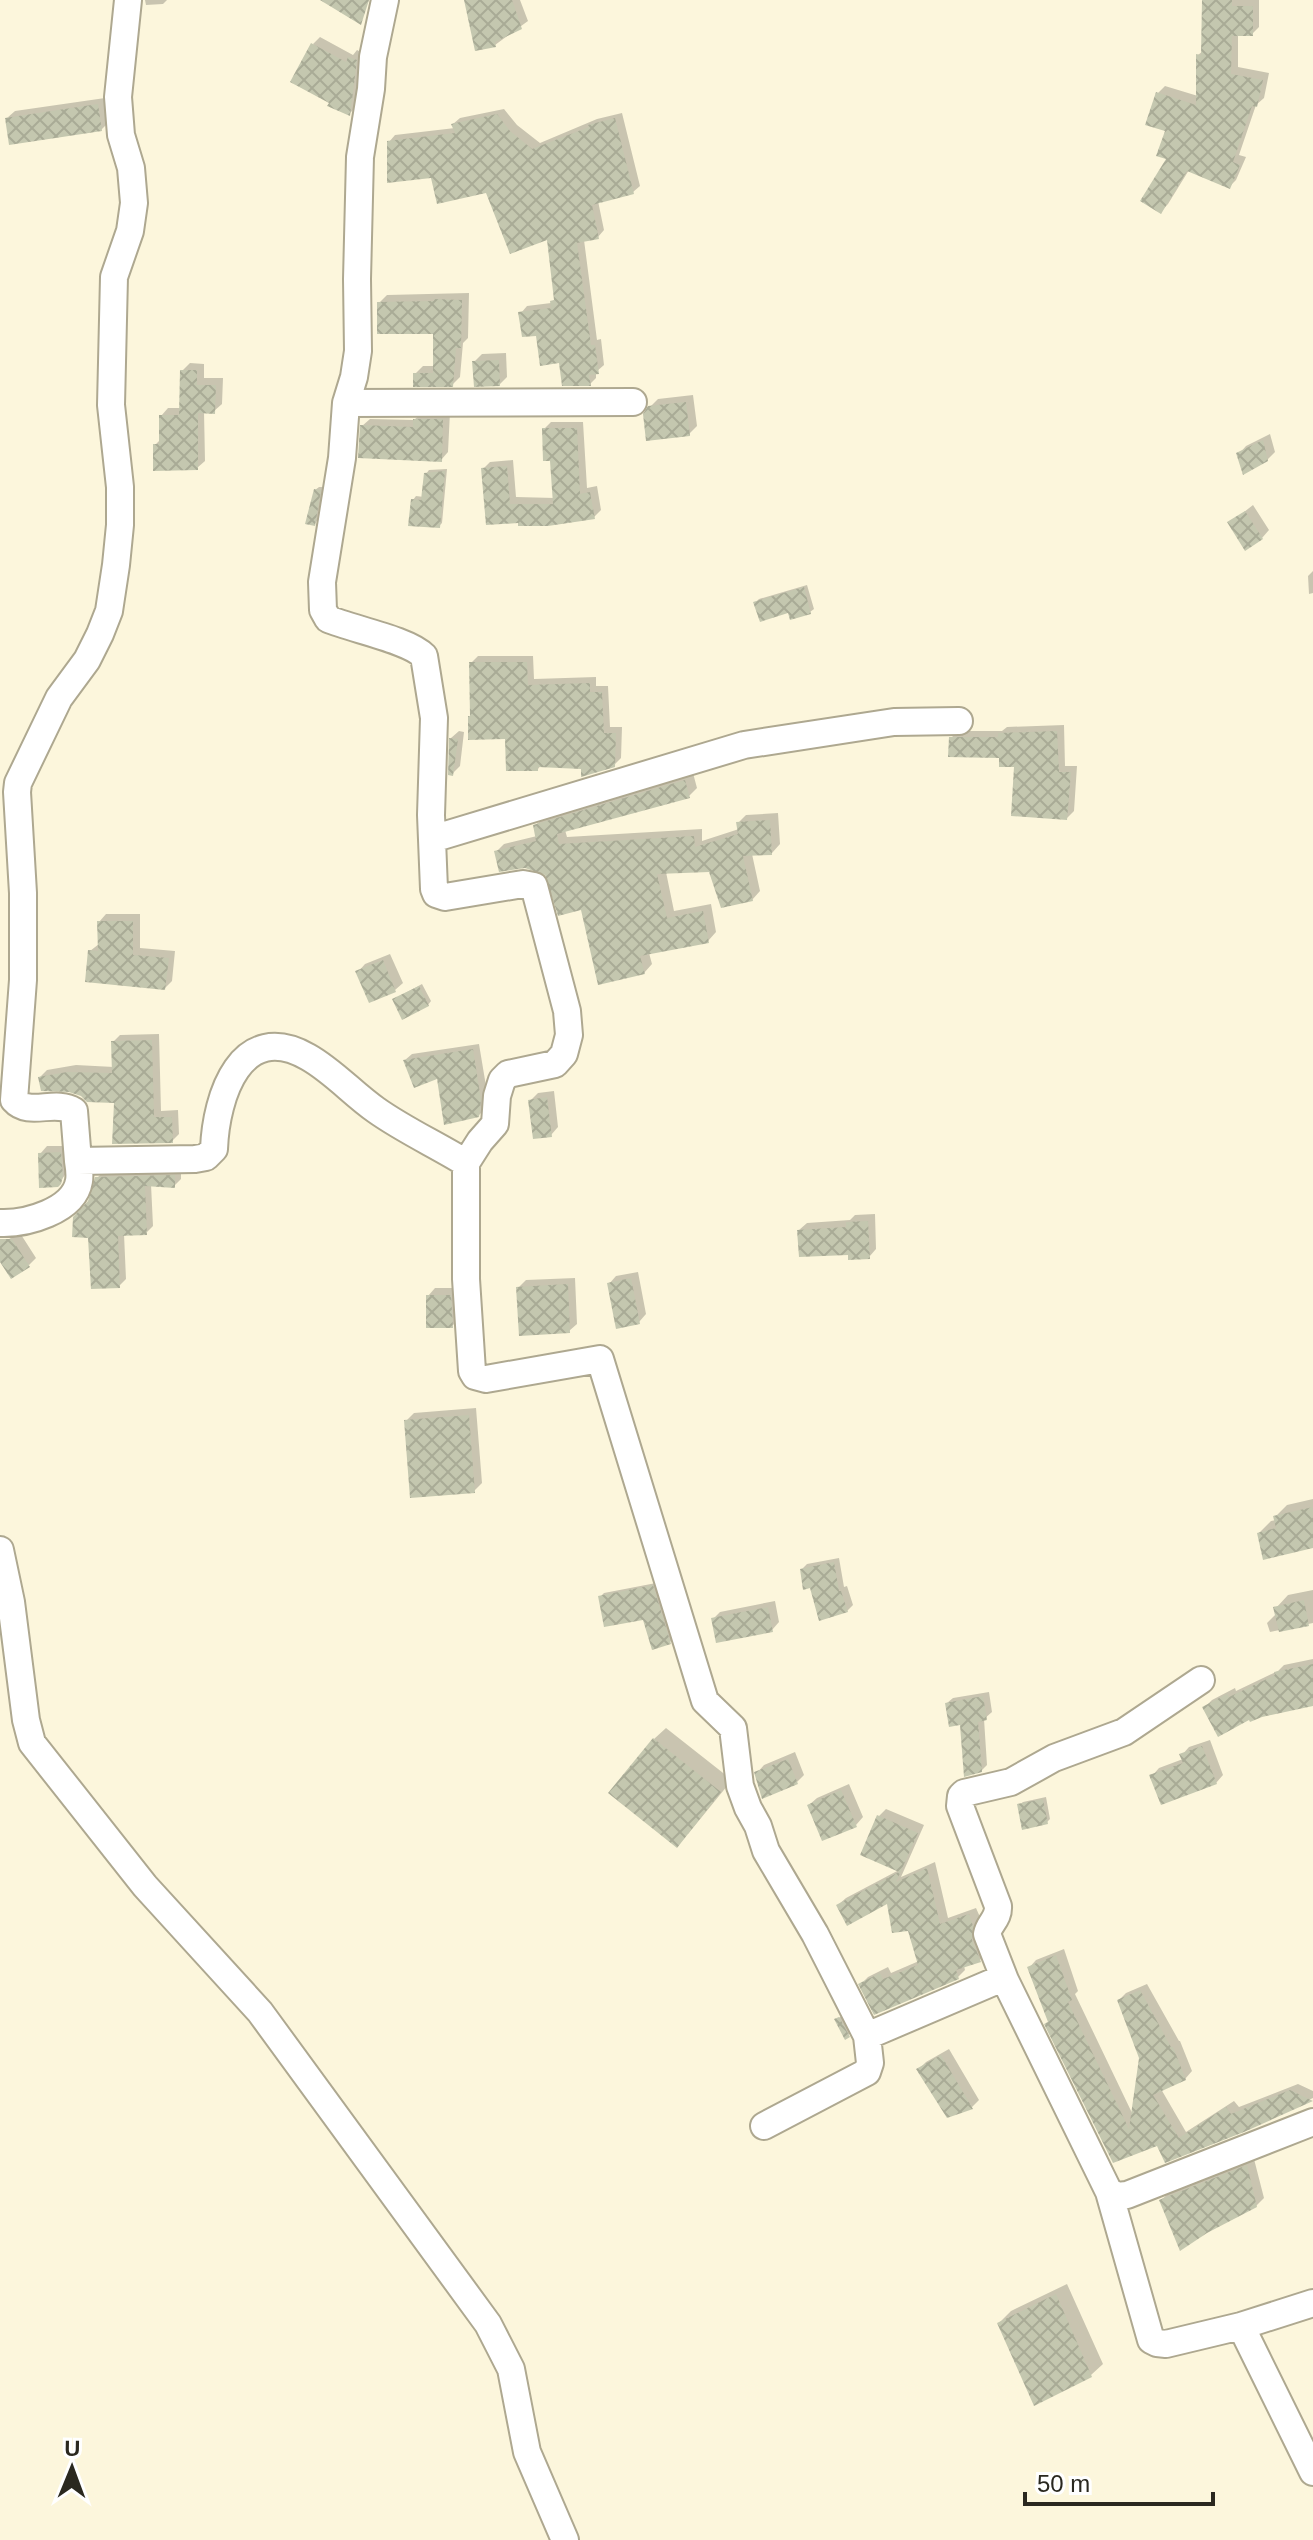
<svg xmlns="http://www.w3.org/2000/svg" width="1313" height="2540" font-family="Arial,sans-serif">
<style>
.shadow{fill:#0003}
.building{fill:url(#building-cross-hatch)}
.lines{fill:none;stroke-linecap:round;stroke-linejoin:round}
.minor-casing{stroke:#aea890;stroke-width:30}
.minor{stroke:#fff;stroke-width:26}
</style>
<defs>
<pattern id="building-cross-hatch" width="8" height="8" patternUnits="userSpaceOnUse" patternTransform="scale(2)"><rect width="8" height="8" fill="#c4c7af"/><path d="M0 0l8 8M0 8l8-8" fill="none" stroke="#a9ab96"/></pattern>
</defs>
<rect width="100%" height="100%" fill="#fcf6dc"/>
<path class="shadow" d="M145,0h22l-4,4 -17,1z
M466,0h54l8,21 -33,24z
M1204,0h55v27l-7,7h-14v33l31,6 -5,25 -8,7 -17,50 7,2 -10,23 -7,7 -40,-17 -21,34 -7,7 8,-53 -2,-28 -9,-37 7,-7 33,10v-41l5,-4z
M320,37l33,18 4,-5 6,3 -6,53 -7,7 -37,-69z
M105,98l4,24 -8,8 -94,-12 8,-7z
M504,109l13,16 23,18 57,-24 25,-6 18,73 -7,6 -35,9 6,29 -6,7 -14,3 13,100 4,-1 3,26 -8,7v6l-6,6 -29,-23 -40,-48 6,-7 24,-3 5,-5 -8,-61 -61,-46 -55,-15 -43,-34 6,-7 60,-7 -2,-4 7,-6z
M469,293l-1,45 -5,5 -3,34 -8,8 -37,-11 8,-8h12v-34l-56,-29 8,-8z
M506,353l1,24 -7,7 -26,-22 8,-8z
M190,363l14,1v14h19l-1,26 -8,7h-10l1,50 -8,7 -42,-23 6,-6v-23l7,-8h13l1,-37z
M693,395l4,31 -8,8 -39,-27 8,-8z
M423,412h27l-2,40 -7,8 -79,-34 8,-7 44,1z
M551,422h32l4,66 10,-2 4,24 -7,7 -74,7 -37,-55 7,-7 23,-2 3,37 39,1 -3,-39 -8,-30z
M1270,434l5,18 -8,8 -28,-6 7,-8z
M447,469l-5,54 -3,3 -26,-26 3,-4 8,1 2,-23 3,-4z
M319,487h4l-6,34 -3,3 1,-34z
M1253,505l16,25 -7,8 -32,-15z
M1313,571v22l-4,1 -1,-18z
M807,585l7,24 -4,3 -21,-1 -33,-9 3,-3z
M478,656h55l1,23 62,-2v9h12l2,41h12l-1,31 -7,7 -31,2 -42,-2 -3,4 -31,-32 -35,-23 -1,-51z
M1064,725l1,41h12l-3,45 -7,7 -51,-53 -15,-9 -50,-18 7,-7h44l5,-4z
M459,731l5,1 -4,34 -8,8 -1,-36z
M693,773l4,15 -8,8 -124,34 2,7 135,-8v12l37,-12 -1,-6 8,-8 32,-2 2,31 -8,9 -20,1 8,37 -8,9 -41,-30 -45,2 8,39 37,-7 5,28 -8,9 -59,12 3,11 -8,9 -97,-100 -51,-21 8,-8 33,-8 -2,-10 8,-8z
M106,914h34v34l35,3 -3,30 -7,7 -75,-37 9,-7v-22z
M390,954l13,29 -8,7 -37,-18 7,-8z
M422,984l9,17 -3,4 -34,-6z
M159,1034l2,77 17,-1 1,24 -7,7 -56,-40 -33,-7 -43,-17 7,-7 29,-5 38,2 -1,-25 7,-7z
M479,1044l8,48 -2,17 -7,7 -39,-40 -34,-16 7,-6z
M554,1091l4,36 -7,8 -21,-34 8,-8z
M47,1146h21l2,22 -13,18 -17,-32z
M181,1169v10l-7,7 -23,-2 2,42 -7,7 -22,1 2,45 -7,7 -29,-50v-34l7,-24 7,-7z
M875,1214l1,35 -7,8 -70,-27 8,-7 43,-3 5,-5z
M20,1233l16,25 -7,7 -29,-7v-14z
M638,1272l8,42 -7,8 -30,-38 7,-8z
M575,1278l2,46 -8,7 -51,-43 8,-8z
M435,1288h23l2,30 -8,8 -24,-30z
M476,1408l6,75 -8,8 -68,-70 8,-8z
M1313,1499v47l-54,-13 12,-12 5,-1 -1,-3 12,-12z
M839,1558l5,29 3,-1 6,19 -6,6 -36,-25 -9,-17 5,-5z
M656,1583l17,56 -3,3 -25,-24 -45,-21 4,-4z
M1313,1590v33l-43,9 -3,-9 10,-10 -1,-5 12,-13z
M775,1601l4,21 -7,8 -59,-11 7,-7z
M1313,1659v45l-109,4 8,-8 23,-12 1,3 42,-20 6,-6z
M989,1692l3,20 -8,7 3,46 -6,6 -20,-48 -14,-20 6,-5z
M666,1728l66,52 -44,54 -34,-95z
M1210,1740l13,35 -7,8 -64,-7 7,-8 24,-9 -1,-4 7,-8z
M795,1752l9,23 -7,7 -40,-9 7,-8z
M849,1784l14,33 -7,8 -47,-20 8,-7z
M1046,1797l4,22 -3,3 -28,-17 4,-3z
M886,1809l38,16 -23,52 34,-15 13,56 28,-10 4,9 -1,14 8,22 -7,7 -16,6 1,4 -8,8 -96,6 7,-7 20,-10 3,6 28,-12 -10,-33 -21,-27 -50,4 8,-7 53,-28 -20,-54z
M1064,1949l14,42 -3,3 58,121 8,-57 -22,-58 7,-7 21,-9 32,57h1l12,30 -7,8 -24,10 25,43 48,-31 5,6 59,-23 15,7v7l-70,32 -85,13 -44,17 -64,-139 -21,-53 7,-8z
M843,2015l8,17 -5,5 -9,-18z
M949,2049l30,51 -7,7 -54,-37 8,-8z
M1254,2159l10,39 -8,8 -95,-6 8,-7z
M1067,2284l36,80 -12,11 -92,-52 12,-12z"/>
<path class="building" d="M320,0h49l-8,25z
M464,0h48l10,29 -27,13 1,5 -21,4z
M1202,0h30v6h21v30h-21l-1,38 32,6 -6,27 -5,-1 -19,56 7,3 -10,24 -43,-18 -26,43 -21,-13 26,-42 -10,-3 9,-25 -20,-6 11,-33 40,13v-51l5,1z
M311,43l35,19 2,-5 9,3 -7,56 -23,-10 2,-3 -39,-21z
M98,104l4,27 -93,14 -4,-27z
M497,114l13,17 22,18 57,-22 -1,-2 27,-7 19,76 -42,11 7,34 -22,4 14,102h4l4,29 -10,1 2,11h-29l-3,-23 -19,3 -4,-30 -14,1 -4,-25 33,-4 -1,-7 4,-1 -7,-60 -37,14 -24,-61 -49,11 -6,-26 -44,5v-42l68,-8 -4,-9z
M434,299l28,1 -1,48h-5l-3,39h-40v-14h20v-39h-56v-32l57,-1z
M499,360l1,26 -26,1 -2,-26z
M180,370h17v15h19l-1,29 -17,-1v57l-45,1v-27h6v-29h20z
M686,402l4,34 -44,5 -3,-27 5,-8z
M413,419h30l-1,43 -84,-4 2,-33 53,2z
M542,428h35l3,66 10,-2 5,27 -47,7h-30v-3l-32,2 -5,-57 26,-2 3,38h43l-3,-43h-7z
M1263,440l5,21 -25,14 -7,-22z
M445,471l-5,57 -32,-2 3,-27 10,1 3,-27z
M314,489l7,1 -6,36 -10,-2z
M1245,511l18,28 -18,12 -18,-29z
M804,587l7,27 -21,6 -2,-7 -28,9 -7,-20z
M469,662h58l1,23 62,-2v9h12l2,41h12l-1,34 -34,10v-8l-43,-2v4h-32l-1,-32 -37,1v-24h2z
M1057,731l2,41h12l-4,48 -56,-4 3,-49h-15v-9l-51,-1 1,-20h49v-4z
M449,738l9,1 -5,37 -5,-1z
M685,780l5,18 -133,36 2,10 135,-8 1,11 43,-13 -2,-12 34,-2 2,35 -29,1 10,45 -32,7 -12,-36 -52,2 10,44 36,-7 6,32 -69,13 5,18 -47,11 -17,-75 -23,6 -13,-41 -20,-7 -26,4 -5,-21 42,-10 -3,-16z
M97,921h36v34l36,3 -4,32 -80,-8 3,-32 10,1z
M383,960l13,32 -27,11 -14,-32z
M419,986l10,20 -27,14 -10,-21z
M152,1040l2,77h18l1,26 -61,1 2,-41 -27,-1 -6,-6 -12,-4 -28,-1 -3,-14 29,-5 45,1 -1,-32z
M473,1049l8,51 -2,17 -35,8 -7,-46 -23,9 -11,-28z
M547,1097l5,40 -19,2 -5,-39z
M61,1152l2,24 -2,8 -3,3 -19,1 -1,-35z
M175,1175v13l-30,-2 2,49 -29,1 2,52 -29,1 -3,-51 -16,-1 1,-20 15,-16 7,-24z
M868,1221l2,38 -22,1v-5l-49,2 -2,-27 49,-3v-5z
M0,1239h12l18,28 -19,12 -11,-17z
M631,1278l9,46 -24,5 -9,-46z
M568,1284l2,49 -51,3 -3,-49z
M426,1295h25l2,33h-27z
M469,1415l6,78 -65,5 -6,-78z
M1313,1507v41l-50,12 -6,-27 19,-5 -3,-12z
M834,1562l5,29h2l7,21 -29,9 -9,-33 -7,2 -3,-21z
M653,1585l18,59 -19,6 -9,-30 -39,7 -6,-31z
M1304,1600l5,26 -30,6 -6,-25z
M768,1607l5,25 -57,11 -5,-25z
M1313,1664v42l-51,11 -12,5 -1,-2 -31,17 -16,-30 25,-13 2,3 46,-22 -1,-3z
M983,1696l4,24 -9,2 4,50 -18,5 -4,-52 -11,2 -4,-24z
M653,1738l68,54 -44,56 -69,-55z
M1202,1746l15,38 -56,21 -12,-30 34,-12 -4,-9z
M788,1759l10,25 -36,15 -8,-27z
M841,1790l16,37 -35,14 -15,-36z
M1043,1799l5,25 -26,6 -5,-26z
M877,1815l41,18 -22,49 31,-14 13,56 29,-10 4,12 -1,14 9,22 -25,8 3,9 -85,36 -16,-31 22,-11 3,6 35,-14 -10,-34 -16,2 -5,-29 -40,22 -11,-21 63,-33 -39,-17z
M1056,1955l16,45 -4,2 61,127 10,-71 -22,-58 23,-10 31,57h2l13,33 -33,15 26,43 47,-31 5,7 59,-24 23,11 -69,31 -79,31 -8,-17 -44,17 -69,-139 4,-2 -21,-55z
M839,2017l11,20 -5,3 -11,-21z
M941,2055l32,54 -26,9 -31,-49z
M1247,2165l10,42 -50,26 -27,18 -21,-51z
M1056,2294l36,83 -58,29 -37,-83z"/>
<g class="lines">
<g class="minor-casing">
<path id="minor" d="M128,0l-10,97 3,38 10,33 3,35 -4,28 -16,46 -3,128 9,82v38l-4,40 -7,46 -9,23 -13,26 -28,38 -41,85 -1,9 6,101v87l-9,120c15,17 41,-1 60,11l4,50 117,-2 11,-2 8,-8c2,-53 27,-130 94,-92 25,14 45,37 68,53 28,20 61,35 90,53v116l6,92 3,5 11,3 114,-20 105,342 28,27 7,58 8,22 10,18 8,25 49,83 52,102 3,27 -3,9 -103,54
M385,0l-12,57 -2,32 -11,68 -3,122 1,72 -4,26 -8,26 -4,55 -20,124 1,28 5,9c24,10 81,21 96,37l10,62 -3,97 3,74 2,5 9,3 78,-13 11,2 33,125 2,24 -5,19 -9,10 -47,10 -6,6 -5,16 -2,28 -15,17 -14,22
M346,403l287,-1
M432,839l312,-94 150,-23 65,-1
M0,1223c26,1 74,-12 79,-42 1,-6 0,-14 -1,-20
M0,1550l11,52 15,118 6,23 113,143 115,126 228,312 23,45 16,83 38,88
M1005,1980l-18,-46c2,-11 12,-15 11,-28l-38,-100 1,-10 3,-3 47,-11 43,-24 70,-26 77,-52
M867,2036l131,-56h7l104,212 8,4 10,-1 186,-73
M1109,2192l42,148 6,3 9,1 75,-18 72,-23
M1241,2326l72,146"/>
</g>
<use href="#minor" class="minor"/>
</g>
<g transform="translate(72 2468) rotate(1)" stroke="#ffffff" stroke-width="6" paint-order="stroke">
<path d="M0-6L14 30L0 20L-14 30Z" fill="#2a281f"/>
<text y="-12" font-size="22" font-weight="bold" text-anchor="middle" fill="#2a281f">U</text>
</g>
<path d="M1025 2492v12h188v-12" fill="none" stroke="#2a281f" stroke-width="4"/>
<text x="1037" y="2492" font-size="24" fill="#2a281f" stroke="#ffffff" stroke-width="6" paint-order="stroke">50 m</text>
</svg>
